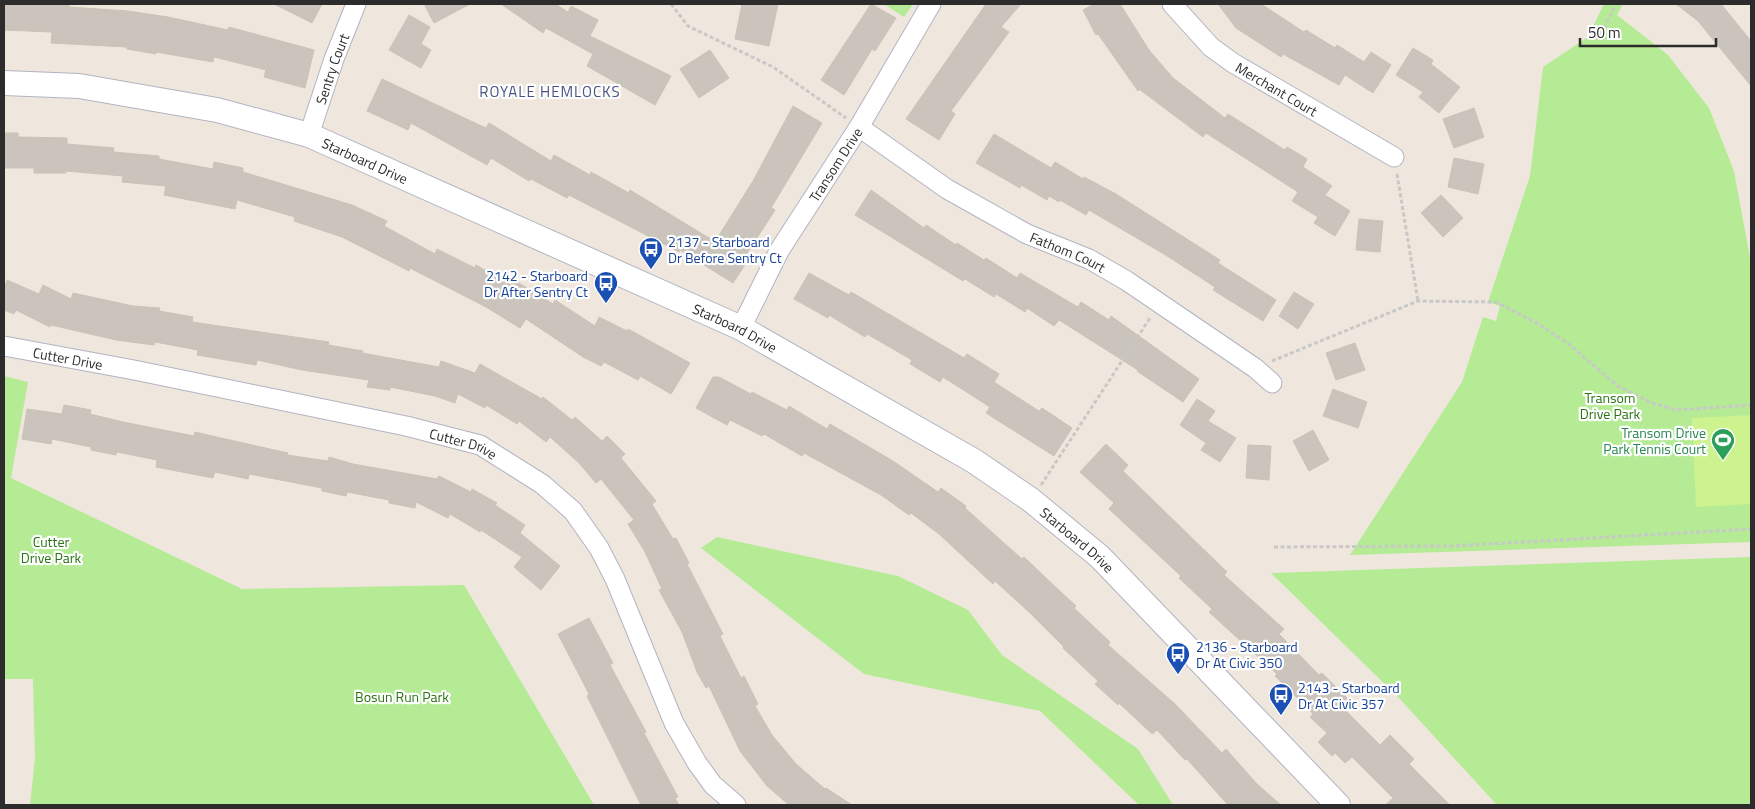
<svg xmlns="http://www.w3.org/2000/svg" width="1755" height="809" font-family="'Titillium Web',sans-serif">
<style>
.green{fill:#b4eb94}
.pitch{fill:#ccf38e}
.building{fill:#cac4bc;stroke:#cbc3b6}
.lines{fill:none;stroke-linecap:round;stroke-linejoin:round}
.minor-casing{stroke:#b1b4c1;stroke-width:21}
.tertiary-casing{stroke:#b1b4c1;stroke-width:26}
.path{stroke:#c8c8c8;stroke-width:3;stroke-dasharray:4 2.5;stroke-linecap:butt}
.minor{stroke:#fff;stroke-width:19}
.tertiary{stroke:#fff;stroke-width:24}
.labels{text-anchor:middle;dominant-baseline:central;stroke-width:4.5;stroke-linejoin:round;paint-order:stroke}
.street-label{font-size:14px;fill:#2c2c2c;stroke:#fff}
.transit-label{font-size:14px;fill:#164399;stroke:#fff;text-anchor:start}
.park-label{font-size:14px;fill:#297213;stroke:#fff}
.leisure-label{font-size:14px;fill:#27864d;stroke:#fff;text-anchor:end}
.neighbourhood-label{font-size:15px;letter-spacing:1px;fill:#475382;stroke:#fff}
</style>
<rect width="100%" height="100%" fill="#efe7dd"/>
<path class="green" d="M884,4h29l-9,13z
M1604,4h19l-6,11 51,40 41,53 25,63 17,92v279l-401,13 112,-173 21,-65 13,4 4,-15 -12,-4 42,-126 13,-109 45,-30z
M4,376l24,6 -17,96 231,111 222,-4 130,220h-564l5,-47 -2,-79h-29z
M717,537l181,39 70,34 34,45 136,94 35,56h-34l-99,-94 -176,-37 -163,-126z
M1751,557v248h-254l-98,-107 -128,-125z"/>
<path class="pitch" d="M1751,415v89l-55,3 -4,-89z"/>
<path class="building" d="M4,4h65v3l59,4 40,6 60,13 1,-3 85,23 -9,38 -41,-11 2,-7 -52,-13 -1,5 -57,-10v2l-29,-5v-2l-76,-4 1,-11 -48,-2z
M274,4h48l-10,19z
M424,4h46l-36,19z
M501,4h54l13,8 3,-6 27,14 -8,16 81,40 -16,29 -68,-39 6,-12 -47,-26 -3,5z
M742,4h36l-9,42 -34,-7z
M871,4l25,14 -21,33 -3,-2 -28,46 -23,-15z
M986,4h35l-20,23 8,5 -58,79 4,3 -16,26 -33,-21z
M1094,4h26l29,46 24,28 52,40 3,-4 57,36 2,-3 20,12 -4,8 29,19 -7,9 25,16 -15,25 -21,-13 4,-6 -26,-16 6,-9 -92,-59 -3,4 -64,-48 -1,2 -40,-57 -2,1 -13,-25z
M1218,4h43l43,28 2,-2 29,18 2,-3 27,17 7,-10 20,13 -18,28 -28,-18 -6,10 -56,-31 -2,3 -45,-29z
M1676,4h45l30,37v45l-53,-65z
M409,15l21,12 -9,17 10,6 -10,18 -32,-18z
M1413,48l20,12 -2,4 29,23 -21,26 -20,-16 4,-5 -27,-17z
M710,50l19,28 -30,20 -19,-29z
M382,79l91,43 13,6 3,-5 62,38 3,-6 36,20 1,-3 38,21 1,-3 84,51 3,-5 1,1 35,-56 40,-75 29,17 -51,85 4,2 -29,45 4,2 -17,26 -53,-33 -1,2 -110,-57 -2,3 -36,-19 -2,2 -38,-23 -4,7 -76,-42 -3,7 -41,-19z
M1474,108l10,29 -30,11 -11,-29z
M4,133h14v4l49,1v6l47,4 -1,4 46,4v3l54,10 1,-7 29,6v4l109,33 35,16 -3,5 51,28 2,-5 38,19 1,-3 35,20 3,-5 39,24 2,-4 40,26 4,-9 28,14 1,-2 62,34 -19,31 -31,-18 -2,4 -34,-18 -3,4 -18,-9 -57,-38 -6,9 -34,-21 -76,-39 -1,3 -67,-34 -48,-16 1,-4 -58,-17 -2,9 -71,-14 2,-9 -44,-4 1,-6 -57,-5v2h-32v-5h-30z
M994,134l57,34 4,-6 28,17 1,-2 32,17 104,66 -2,3 58,37 -13,21 -50,-31 2,-3 -51,-33 -75,-44 -3,5 -26,-15 -1,2 -10,-6 -2,4 -26,-15 -1,3 -44,-25z
M1454,158l30,6 -6,30 -30,-7z
M871,190l53,38 2,-3 30,20 1,-2 27,17 2,-2 31,20 3,-5 58,34 3,-5 28,18 2,-4 88,63 -16,23 -46,-31 1,-1 -79,-50 -5,6 -27,-18 -2,4 -29,-18 -2,3 -29,-18 -2,2 -108,-66z
M1441,195l22,23 -20,19 -22,-24z
M1359,219l24,2 -3,31 -24,-2z
M809,273l40,22 2,-3 113,66 3,-4 32,20 -5,8 45,29 3,-3 30,20 -18,28 -68,-43 4,-6 -47,-30 -3,5 -30,-18 2,-4 -45,-26 -2,3 -36,-22 -1,3 -34,-19z
M7,280l32,14 4,-9 28,14 2,-6 60,13 27,2 -1,3 34,6 -1,5 137,20 -1,3 35,6 -1,2 77,14 2,-6 34,12 5,-9 62,35 1,-2 29,23 3,-3 27,24 5,-5 18,18 -4,4 35,43 -4,3 21,35 3,-1 13,25 -2,1 36,70 -3,2 21,42 3,-2 14,28 -3,2 17,29 24,29 29,25 1,-1 26,17h-63l-22,-19 -27,-35 -31,-65 -3,2 -9,-16 -15,-40 -23,-42 3,-1 -17,-37 -17,-28 6,-4 -33,-41 -5,4 -17,-20 -29,-26 -4,5 -27,-21 -2,3 -31,-19 -1,3 -27,-14 -3,9 -20,-7 -45,-9v3l-23,-3 2,-7 -67,-10 -45,-10 -1,5 -59,-10 1,-5 -43,-8 -1,3 -38,-5 -65,-15 -1,2 -34,-17 -2,4 -10,-4v-21z
M1294,292l20,12 -16,25 -19,-13z
M1355,343l10,27 -29,10 -10,-27z
M713,377h6l32,17 1,-2 35,18 2,-4 38,23 3,-5 63,37 45,31 3,-4 25,18 -1,2 57,51 2,-2 22,21 30,28 -2,2 36,34 -2,3 67,59 47,49 4,-4 31,35 24,21h-53l-41,-46 -2,1 -28,-30 -5,4 -33,-31 -1,2 -23,-21 3,-3 -35,-33 1,-1 -35,-35 -34,-31 -2,3 -54,-50 -28,-21 -2,2 -28,-20 -77,-42 -2,3 -38,-22 -2,2 -32,-16 -3,5 -31,-17z
M1333,389l34,13 -9,26 -35,-12z
M1197,399l18,12 -7,10 28,17 -16,24 -19,-12 5,-7 -26,-18z
M64,405l27,5 -1,4 33,8 71,14 1,-4 26,6 67,15 -1,2 41,6 1,-4 24,7 84,15 2,-3 32,16 1,-3 25,14 -2,2 30,20 -5,8 40,33 -19,24 -27,-23 8,-10 -41,-27 -1,2 -30,-18 -2,4 -32,-16 -1,6 -26,-5v-3l-42,-8 -1,4 -24,-5v-3l-73,-14 -1,5 -33,-7 -2,6 -57,-11 1,-7 -40,-8 -1,3 -25,-5v-3l-39,-8 -1,5 -29,-5 5,-30 35,5z
M1313,430l16,30 -20,11 -16,-30z
M1106,444l22,21 -5,6 104,101 -3,3 60,54 -5,5 40,41 3,-2 27,27 -7,7 38,38 10,-10 24,24 -5,5 41,41h-65l8,-7 -41,-41 -7,6 -10,-10 -3,3 -14,-14 9,-9 -17,-16 3,-3 -38,-38 2,-2 -68,-62 3,-3 -33,-31 2,-2 -72,-67 5,-6 -34,-31z
M1248,445l23,1 -2,34 -23,-2z
M589,618l24,45 -3,2 36,67 -2,1 34,64 -3,1 4,7h-38l-54,-109 2,-2 -31,-60z"/>
<g class="lines">
<g class="minor-casing">
<g id="minor">
<path id="s1" d="M1172,4l39,43 22,16 161,94"/>
<path id="s2" d="M859,127l88,62 80,45 62,25 38,22 128,87 17,15"/>
<path id="s3" d="M309,135l25,-76 22,-55"/>
<path id="s4" d="M741,328l38,-77 80,-124 72,-123"/>
<path id="s5" d="M4,346l130,24 272,56 74,19 62,39 31,27 26,37 16,31 59,144 23,40 16,22 23,20"/>
</g>
</g>
<g class="tertiary-casing">
<g id="tertiary">
<path id="s6" d="M4,83l75,3 138,24 92,25 432,193 233,133 57,39 69,57 238,248"/>
</g>
</g>
<path class="path" d="M671,4l17,22 85,41 73,51
M1598,40l18,-36
M1397,174l21,127
M1272,361l146,-60 78,1 39,20 31,20 52,44 34,17 25,7 74,-5
M1041,485l109,-167
M1274,547l179,-1 298,-17"/>
<use href="#minor" class="minor"/>
<use href="#tertiary" class="tertiary"/>
</g>
<defs>
<g id="bus-pin" transform="scale(1.25)"><path d="M0 17L-7.5 6A9.5 9.5 0 1 1 7.5 6Z" fill="#1a4fb4" stroke="#fff"/><path d="M-5-6H5V4H4V6H2V4H-2V6H-4V4H-5ZM-3.5-4V0h7V-4ZM-3.5 1.2v1.5H-2V1.2ZM2 1.2v1.5H3.5V1.2Z" fill="#fff"/></g>
<g id="stadium-pin" transform="scale(1.25)"><path d="M0 17L-7.5 6A9.5 9.5 0 1 1 7.5 6Z" fill="#2e9e5b" stroke="#fff"/><path d="M0-5a6.5 5 0 1 0 0 10a6.5 5 0 1 0 0-10ZM-3.5-1.8h7v3.6h-7Z" fill="#fff"/></g>
</defs>
<g fill-rule="evenodd">
<use href="#bus-pin" x="651" y="249"/>
<use href="#bus-pin" x="606" y="283"/>
<use href="#stadium-pin" x="1723" y="440"/>
<use href="#bus-pin" x="1178" y="654"/>
<use href="#bus-pin" x="1281" y="695"/>
</g>
<g class="labels">
<g class="street-label">
<text stroke="none"><textPath href="#s3" startOffset="70">Sentry Court</textPath></text>
<text stroke="none"><textPath href="#s1" startOffset="136">Merchant Court</textPath></text>
<text stroke="none"><textPath href="#s6" startOffset="372">Starboard Drive</textPath></text>
<text stroke="none"><textPath href="#s4" startOffset="189">Transom Drive</textPath></text>
<text stroke="none"><textPath href="#s2" startOffset="244">Fathom Court</textPath></text>
<text stroke="none"><textPath href="#s6" startOffset="778">Starboard Drive</textPath></text>
<text stroke="none"><textPath href="#s5" startOffset="65">Cutter Drive</textPath></text>
<text stroke="none"><textPath href="#s5" startOffset="470">Cutter Drive</textPath></text>
<text stroke="none"><textPath href="#s6" startOffset="1182">Starboard Drive</textPath></text>
</g>
<g class="transit-label">
<text x="668" y="241">2137 - Starboard<tspan x="668" dy="16">Dr Before Sentry Ct</tspan></text>
<text x="588" y="275" text-anchor="end">2142 - Starboard<tspan x="588" dy="16">Dr After Sentry Ct</tspan></text>
<text x="1196" y="646">2136 - Starboard<tspan x="1196" dy="16">Dr At Civic 350</tspan></text>
<text x="1298" y="687">2143 - Starboard<tspan x="1298" dy="16">Dr At Civic 357</tspan></text>
</g>
<g class="park-label">
<text x="1610" y="397">Transom<tspan x="1610" dy="16">Drive Park</tspan></text>
<text x="51" y="541">Cutter<tspan x="51" dy="16">Drive Park</tspan></text>
<text x="402" y="696">Bosun Run Park</text>
</g>
<g class="leisure-label">
<text x="1706" y="432">Transom Drive<tspan x="1706" dy="16">Park Tennis Court</tspan></text>
</g>
<g class="neighbourhood-label">
<text x="550" y="91">ROYALE HEMLOCKS</text>
</g>
</g>
<rect width="1755" height="809" fill="none" stroke="#2c2c2c" stroke-width="10"/>
<path d="M1580 38v8h136v-8" fill="none" stroke="#2c2c2c" stroke-width="2.5"/>
<text x="1588" y="38" font-size="15" fill="#2c2c2c" stroke="#ffffff" stroke-width="4" paint-order="stroke">50 m</text>
</svg>
